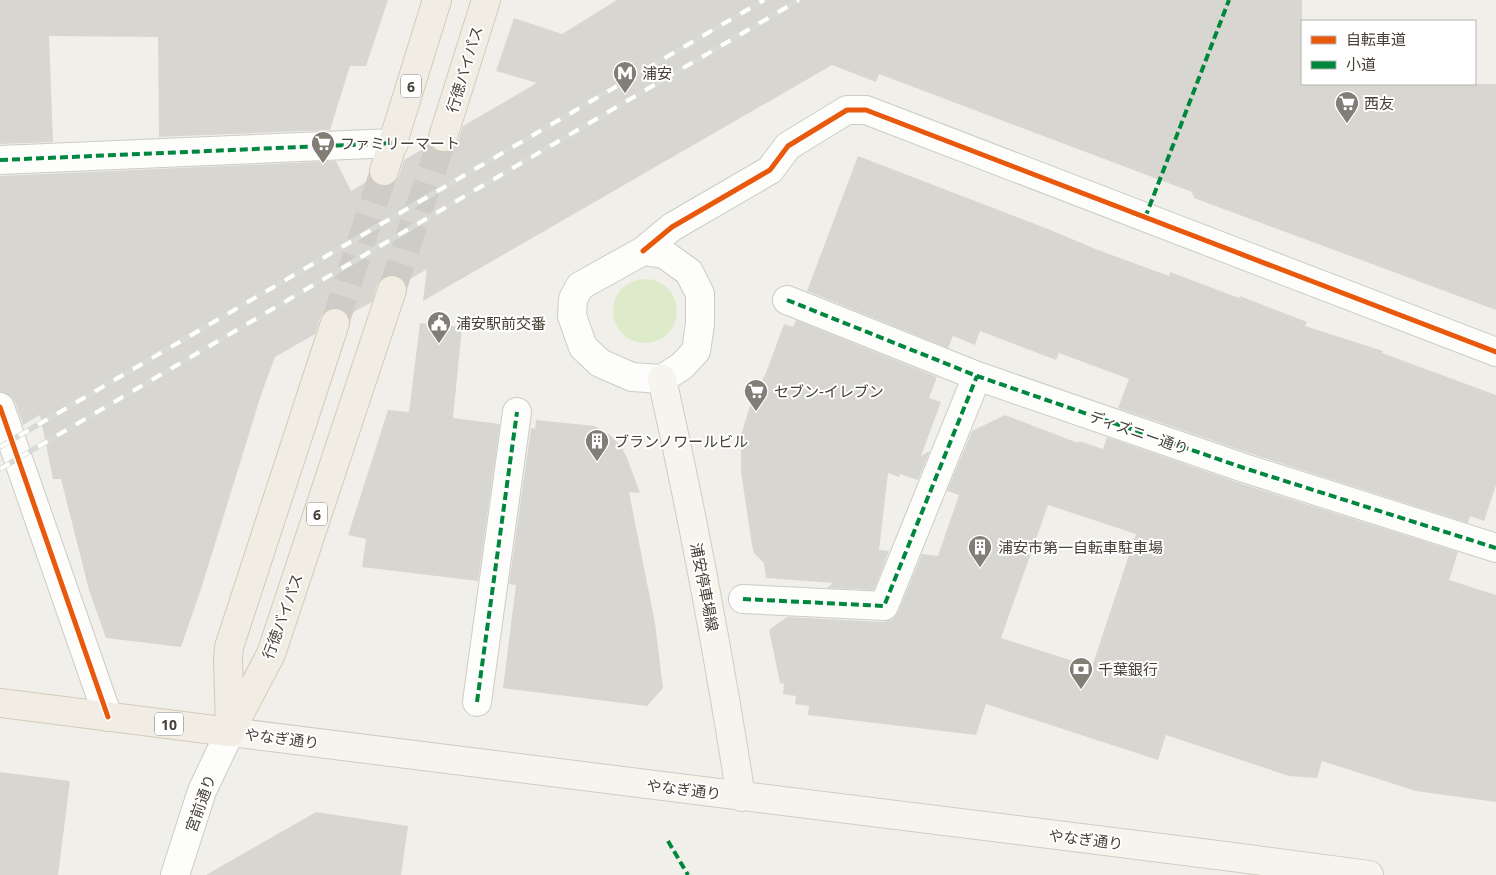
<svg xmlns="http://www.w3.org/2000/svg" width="1496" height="875" font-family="'Noto Sans','Noto Sans JP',sans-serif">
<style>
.green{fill:#ddebca}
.building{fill:#d8d6d1;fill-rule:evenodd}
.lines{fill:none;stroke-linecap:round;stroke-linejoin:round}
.primary-tunnel{stroke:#ceccc6;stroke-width:28;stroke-dasharray:28 14;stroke-linecap:butt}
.pedestrian-casing{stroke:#cdcbc6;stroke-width:30}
.minor-casing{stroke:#cdcbc6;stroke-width:30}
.tertiary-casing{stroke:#cdcbc6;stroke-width:30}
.secondary-casing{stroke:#d0ccc1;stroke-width:30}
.primary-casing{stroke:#d2cbb7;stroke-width:30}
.pedestrian{stroke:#fdfdfc;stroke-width:28}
.minor{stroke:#fdfdfc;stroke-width:28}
.tertiary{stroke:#fdfdfc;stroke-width:28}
.secondary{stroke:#f7f4ee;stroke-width:28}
.primary{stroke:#f1ede4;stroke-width:28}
.rail-casing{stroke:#d9d9d8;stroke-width:5.5}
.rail{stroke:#fff;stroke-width:4;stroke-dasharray:11;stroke-linecap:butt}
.quiet{stroke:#00873e;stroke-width:4;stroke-dasharray:8 4;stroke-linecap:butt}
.cycleway-casing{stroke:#fff;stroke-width:8}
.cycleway{stroke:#e8590c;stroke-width:5}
.labels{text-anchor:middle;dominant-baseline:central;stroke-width:4;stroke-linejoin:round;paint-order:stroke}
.shield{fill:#fff;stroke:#7e7972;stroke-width:1}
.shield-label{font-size:14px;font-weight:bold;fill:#464036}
.street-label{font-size:15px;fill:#464036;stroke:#fff}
.poi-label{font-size:15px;fill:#464036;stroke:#fff;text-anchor:start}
</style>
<rect width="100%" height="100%" fill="#f0efea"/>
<path class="green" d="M613 311a32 32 0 1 1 64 0a32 32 0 1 1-64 0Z"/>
<path class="building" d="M0,0h388l-22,66h-16l-20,64 -171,7 -1,-100 -109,-1 4,106 -53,2z
M617,0h685v84h194v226l-302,-112 -2,-6 -313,-118 -3,8 -44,-17 -409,236 4,-32 -22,13 -9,-7h-8l-6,3 -5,7 -5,17 -24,13 -9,-7h-7l-7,3 -5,7 -5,16 -40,23 -13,35 -61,197 -20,58 -75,-9 -17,-48 -28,-111h-8l-13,-64 -17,10 -8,-23 -4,-6 -11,-4v-216l336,-15 15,30 20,-12 8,7h9l6,-3 5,-7 5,-16 26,-15 9,7h8l6,-3 5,-7 5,-16 74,-43 -41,-12 18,-53 48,16z
M858,156l190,73 50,21 71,26 1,-4 69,26 1,-2 67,26 -2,4 78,25 -1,2 114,42v90l-12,36 -14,-5 -2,7 -219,-70 -131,-45 11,-29 -70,-26 -3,7 -76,-29 -5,14 -22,-9 -5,12 -141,-57z
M796,320l141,57 -8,21 12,4 -20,54 9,-5 -12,29 -18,-6 -1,3 -11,-4 -9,77 10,1 -15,39 -47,-2 6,-5 -67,-5 -2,-15 -10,-10 -2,-8 -11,-73v-37l11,-36 14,-26 18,-49 9,3z
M420,323l42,4 -9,91 47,6 -22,157 -116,-14 4,-28 -18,-4 40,-125 21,2z
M1005,415l73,28 1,-2 24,8 4,-12 132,46 219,69 -9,28 47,15v207l-80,-11 -94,-30 -5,17 -28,-2 -123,-41 -8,25 -172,-56 -10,31 -168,-20 1,-9 -14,-2 1,-8 -13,-2 1,-10 -4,-1 -11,-53 18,-13 96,5 10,-3 5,-7 24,-58 16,2 21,-61 -12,-4 25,-60zM1048,505l88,29 -44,133 -91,-29z
M536,420l59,6 15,9 11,11 6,12 13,35 -11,-1 26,131 8,65 -16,18 -144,-18 13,-103 -7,-1 22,-156 4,1z
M0,772l70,9 -12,94h-58z
M316,812l92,14 -7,49h-195z"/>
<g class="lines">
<path class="primary-tunnel" d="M392,290l51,-153
M335,323l49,-152"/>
<g class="pedestrian-casing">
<path id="pedestrian" d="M0,160l394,-17
M787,300l190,76 267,92 252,80
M743,599l141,7 93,-230
M477,702l40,-290"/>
</g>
<g class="minor-casing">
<path id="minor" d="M643,251l29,-24 98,-57 18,-24 59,-36h19l630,242
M643,251l21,3 25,18 11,22v30l-4,27 -14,15 -20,13 -30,-2 -32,-14 -17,-16 -11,-31 1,-17 7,-13z"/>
</g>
<g class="tertiary-casing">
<path id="tertiary" d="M0,407l108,310
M175,875l27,-84 28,-59"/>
</g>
<g class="secondary-casing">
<path id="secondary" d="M662,379c31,138 57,277 79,418
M230,732l995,124 144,19"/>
</g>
<g class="primary-casing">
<path id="primary" d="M443,137l43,-137
M384,171l53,-171
M0,703l230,29
M230,728l-2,-69 1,-12 106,-324
M230,732l41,-78 121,-364"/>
</g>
<use href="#pedestrian" class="pedestrian"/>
<use href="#minor" class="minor"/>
<use href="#tertiary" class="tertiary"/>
<use href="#secondary" class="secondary"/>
<use href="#primary" class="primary"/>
<g class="rail-casing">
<path id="rail" d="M0,447l764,-447
M0,469l799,-469"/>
</g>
<use href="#rail" class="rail"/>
<path class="quiet" d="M0,160l394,-17
M1145,218l84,-218
M787,300l190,76 267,92 252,80
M743,599l141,7 93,-230
M477,702l40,-290
M668,841l20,34"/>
<g class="cycleway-casing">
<path id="cycleway" d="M643,251l29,-24 98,-57 18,-24 59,-36h19l630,242
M0,407l108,310"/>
</g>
<use href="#cycleway" class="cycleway"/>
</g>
<defs>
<g id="metro-pin" transform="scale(1.25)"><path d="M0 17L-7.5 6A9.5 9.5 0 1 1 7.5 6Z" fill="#827d75" stroke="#fff"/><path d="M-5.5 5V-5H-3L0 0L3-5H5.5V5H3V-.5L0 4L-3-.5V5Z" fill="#fff"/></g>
<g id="supermarket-pin" transform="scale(1.25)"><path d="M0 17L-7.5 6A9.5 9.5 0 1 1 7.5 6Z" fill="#827d75" stroke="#fff"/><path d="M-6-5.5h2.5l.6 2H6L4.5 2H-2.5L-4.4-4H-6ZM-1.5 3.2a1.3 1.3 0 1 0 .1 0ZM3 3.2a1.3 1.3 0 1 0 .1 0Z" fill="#fff"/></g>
<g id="civic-pin" transform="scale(1.25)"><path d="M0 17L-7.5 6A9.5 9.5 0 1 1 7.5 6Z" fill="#827d75" stroke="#fff"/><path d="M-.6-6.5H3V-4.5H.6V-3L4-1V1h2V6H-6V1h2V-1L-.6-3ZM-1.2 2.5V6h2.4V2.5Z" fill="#fff"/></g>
<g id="building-pin" transform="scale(1.25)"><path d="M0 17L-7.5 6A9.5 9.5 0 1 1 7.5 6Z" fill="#827d75" stroke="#fff"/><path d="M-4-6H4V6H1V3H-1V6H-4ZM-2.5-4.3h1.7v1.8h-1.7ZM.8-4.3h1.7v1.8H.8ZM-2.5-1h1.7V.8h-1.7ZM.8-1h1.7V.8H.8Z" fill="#fff"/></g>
<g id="bank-pin" transform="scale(1.25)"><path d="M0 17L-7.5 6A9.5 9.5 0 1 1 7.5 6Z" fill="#827d75" stroke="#fff"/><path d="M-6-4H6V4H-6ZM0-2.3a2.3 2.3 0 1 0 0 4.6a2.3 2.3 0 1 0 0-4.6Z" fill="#fff"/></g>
</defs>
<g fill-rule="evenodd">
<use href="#metro-pin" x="625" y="73"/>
<use href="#supermarket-pin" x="1347" y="103"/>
<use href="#supermarket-pin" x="323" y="143"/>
<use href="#civic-pin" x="439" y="323"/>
<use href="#supermarket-pin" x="756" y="391"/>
<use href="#building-pin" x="597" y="441"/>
<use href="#building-pin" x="980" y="547"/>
<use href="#bank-pin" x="1081" y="669"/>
</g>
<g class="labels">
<g class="shield">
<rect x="401" y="74.5" width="20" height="23" rx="4"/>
<rect x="307" y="502.5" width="20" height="23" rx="4"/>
<rect x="155" y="712.5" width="28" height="23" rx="4"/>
</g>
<g class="shield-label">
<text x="411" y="86">6</text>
<text x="317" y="514">6</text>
<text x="169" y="724">10</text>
</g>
<g class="street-label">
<text transform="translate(464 69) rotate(-73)">行徳バイパス</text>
<text transform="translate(1139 432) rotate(19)">ディズニー通り</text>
<text transform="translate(705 587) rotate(79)">浦安停車場線</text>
<text transform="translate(282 616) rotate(-70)">行徳バイパス</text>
<text transform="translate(282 738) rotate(7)">やなぎ通り</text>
<text transform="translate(684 789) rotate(7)">やなぎ通り</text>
<text transform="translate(200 803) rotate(-70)">宮前通り</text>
<text transform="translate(1086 839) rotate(7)">やなぎ通り</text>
</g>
<g class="poi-label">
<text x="642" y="73">浦安</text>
<text x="1364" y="103">西友</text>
<text x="340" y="143">ファミリーマート</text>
<text x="456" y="323">浦安駅前交番</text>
<text x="774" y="391">セブン-イレブン</text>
<text x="614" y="441">ブランノワールビル</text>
<text x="998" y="547">浦安市第一自転車駐車場</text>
<text x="1098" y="669">千葉銀行</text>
</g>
</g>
<rect x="1301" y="20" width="175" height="65" fill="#ffffff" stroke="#b5b3af"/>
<rect x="1311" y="36" width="25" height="8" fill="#e8590c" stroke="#b5b3af"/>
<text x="1346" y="45" font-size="15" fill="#464036">自転車道</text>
<rect x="1311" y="61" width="25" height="8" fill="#00873e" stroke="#b5b3af"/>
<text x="1346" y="70" font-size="15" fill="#464036">小道</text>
</svg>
